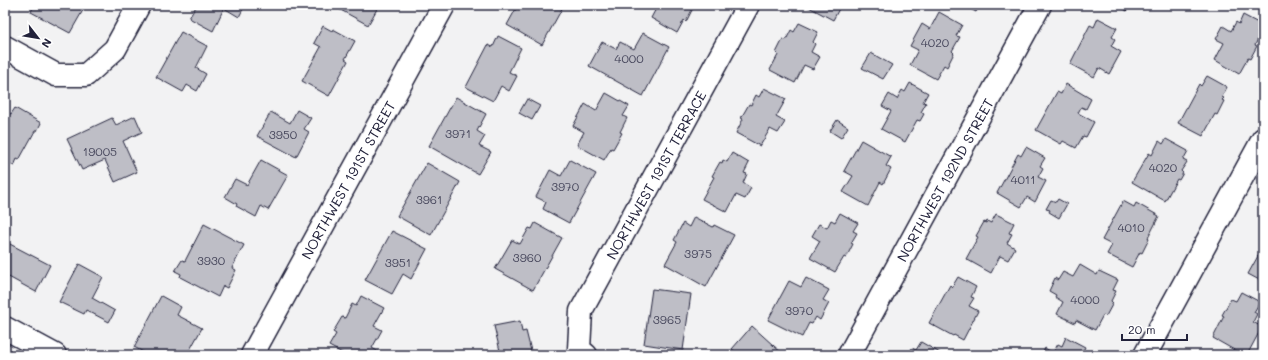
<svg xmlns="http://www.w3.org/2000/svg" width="1268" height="360" font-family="Mali,sans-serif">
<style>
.building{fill:#bebec6;stroke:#22223b}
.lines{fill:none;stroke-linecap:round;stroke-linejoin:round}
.minor-casing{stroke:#22223b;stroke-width:25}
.minor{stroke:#fff;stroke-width:22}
.labels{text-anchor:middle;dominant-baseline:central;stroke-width:3;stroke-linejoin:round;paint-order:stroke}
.number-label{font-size:12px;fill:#49495e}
.street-label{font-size:14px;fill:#22223b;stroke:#fff}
</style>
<rect width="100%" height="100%" fill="#f2f2f3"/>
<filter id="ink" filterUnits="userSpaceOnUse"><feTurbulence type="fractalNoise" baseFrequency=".025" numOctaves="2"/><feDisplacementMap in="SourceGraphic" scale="8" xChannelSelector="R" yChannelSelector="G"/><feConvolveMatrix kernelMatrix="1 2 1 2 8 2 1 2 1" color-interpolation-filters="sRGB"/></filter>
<g filter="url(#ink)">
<path class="building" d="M34,5h52l-16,28 -39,-21z
M197,5h48l-6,12 -15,-9 -11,23 -24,-13z
M338,5h38l-2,2 3,2 -9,16 -31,-17z
M518,5h46l-22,40 -35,-20z
M658,5h35l1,1 -8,16 -2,-2 -7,13 -26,-15z
M805,5h36l-8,15z
M963,5h17l-4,7z
M1117,5h14l-4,6z
M939,12l23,13 -6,11 4,1 -8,14 2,2 -7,14 -3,-2 -8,14 -26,-14 8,-15 -8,-4 12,-22 8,5z
M1243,15l19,10 -5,8 3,2 -5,10 2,1 -7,13 -2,-1 -9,16 -24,-14 9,-17 -8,-4 7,-13 8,5 5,-9 3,2z
M1098,18l19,10 -5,9 3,2 -4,7 10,6 -12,22 -10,-6 -5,9 -24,-13 20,-39 4,2z
M799,23l19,9 -5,10 2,2 -4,8 9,5 -7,12 -9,-4 -9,18 -25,-13 8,-15 -2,-2 7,-14 3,1 5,-10 3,2z
M323,26l9,5 1,-2 22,12 -10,18 3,2 -19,35 -27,-15 19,-34 -7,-4z
M181,32l26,14 -11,22 10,6 -9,17 -10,-6 -4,7 -27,-15z
M643,33l26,14 -26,49 -54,-30 13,-24 14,7 4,-7 14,7z
M498,36l23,12 -12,24 8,4 -8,15 -8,-5 -8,15 -27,-14 22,-42 5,2z
M871,53l21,12 -9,14 -21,-11z
M1207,76l20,11 -5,10 2,1 -2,2 2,1 -7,14 -2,-1 -12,22 -25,-13 21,-39 2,2z
M910,83l18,10 -5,9 3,1 -5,9 3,2 -4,7 -3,-1 -12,22 -24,-13 10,-18 -9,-5 7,-12 8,5 5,-9 3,2z
M1066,84l25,15 -5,10 -5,-2 -3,6 16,9 -8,15 -3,-1 -7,12 -13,-7 -2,3 -25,-14 21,-38 4,2z
M764,88l22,11 -10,18 9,5 -7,11 -8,-4 -10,17 -24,-13 7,-14 -2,-1 8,-14 2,1 5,-10 3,2z
M606,93l23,13 -6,10 4,2 -7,14 2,1 -9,16 -2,-1 -7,12 -27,-15 7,-13 -11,-6 12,-22 11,7z
M456,97l30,17 -9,17 8,5 -6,10 12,6 -13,22 -49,-28z
M527,99l13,7 -8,14 -13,-7z
M15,108l26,15 -4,8h-2l-16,29 -2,-1 -3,7 -9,-5v-50l6,3z
M297,110l14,8 -7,11 5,3 -13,25 -39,-21 14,-24 19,11z
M135,116l7,16 -19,9 14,31 -22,10 -10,-22 -23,10 -15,-31 45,-21 4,7z
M837,120l11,7 -7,11 -11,-7z
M1166,139l22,12 -5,9 4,2 -6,9 2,2 -4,7 -2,-1 -12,22 -33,-19 17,-29 3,2 7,-14 4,3z
M861,140l30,17 -5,9 5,3 -8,15 -3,-2 -12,24 -25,-14 10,-16 -9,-5z
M1026,147l19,11 -5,8 3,2 -5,9 8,4 -11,21 -8,-5 -6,10 -24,-14 21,-39 3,2z
M732,153l17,10 -5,10 3,1 -4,9 8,5 -6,11 -9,-4 -9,17 -25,-13 12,-22 -2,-1 8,-14 2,1 1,-3 4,2z
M261,160l27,15 -20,35 -7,-4 -5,11 -20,-11 1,-2 -12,-7 10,-18 12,6z
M570,160l26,14 -27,49 -26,-14 3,-7 -10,-5 14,-27 11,6z
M427,163l33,19 -29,53 -34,-19z
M1058,199l9,5 -8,14 -10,-6 1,-2 -4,-1 5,-9 5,2z
M1123,201l11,6 2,-4 23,13 -11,22 1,1 -7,14 -2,-1 -8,15 -25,-13 5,-9 -10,-5z
M840,213l18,10 -5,8 4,2 -6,10 2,1 -7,14 -2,-1 -9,15 -25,-14 10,-17 -8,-5 7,-12 8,4 4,-8 4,2z
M996,214l18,9 -5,10 3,1 -5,9 8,5 -7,12 -8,-4 -9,17 -25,-14 12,-22 -2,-1 8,-14 2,1 1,-2 4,2z
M694,217l19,10 1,-2 20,10 -28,52 -41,-23 12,-22 -3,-2 9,-17 6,4z
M535,223l27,15 -29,52 -38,-21 17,-29 8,4 9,-16 3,1z
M204,224l40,21 -12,23 4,2 -9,18 -4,-2 -5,11 -38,-20 1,-3 -6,-3 7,-11 3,1z
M392,231l35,18 -16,30 -8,-5 -11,20 -27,-14z
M6,242l44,23 -14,27 -31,-17z
M1263,247v35l-15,-8z
M79,264l24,13 -11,21 23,13 -6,11 -23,-12 -2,4 -25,-12z
M1080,265l17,10 2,-4 19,9 -5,10 3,1 -5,10 2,2 -7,13 -3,-1 -8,15 -19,-10 -1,3 -18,-9 6,-12 -8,-5 1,-2 -7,-4 6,-13 3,2 5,-8 10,5z
M958,277l18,10 -5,10 3,1 -5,8 9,5 -15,29 -9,-5 -1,1 -24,-13 21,-38 2,2z
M806,278l23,12 -6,10 6,3 -9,17 -4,-3 -4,7 -3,-1 -7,14 -34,-17 21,-39 12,6z
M652,289l39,5 -8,56 -39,-6z
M1241,292l19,10 -6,10 3,2 -4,8 9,5 -15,28h-4l-30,-17 11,-22 -2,-1 9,-16 5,2z
M161,296l20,11 -4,8 25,13 -15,27h-38l-15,-8z
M361,296l23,12 -10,18 8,4 -10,18 7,4 -1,3h-32l-17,-9 7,-12 -3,-2 9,-15 3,1 7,-14 4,2z
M520,321l2,11 4,-1 6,24h-34h3l-7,-29z
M752,326l32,29h-45l-7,-6z
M1066,337l19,10 -4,8h-39l3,-7 8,5 5,-9 4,2z
M921,342l19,11 -1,2h-31l4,-7 4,2z"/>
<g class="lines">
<g class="minor-casing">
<path id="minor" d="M5,47l51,28h30l29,-26 24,-44
M5,328l50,27
M252,355l192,-350
M586,355l-7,-6 2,-38 167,-306
M849,355l191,-350
M1145,355l118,-216"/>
</g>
<use href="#minor" class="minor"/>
</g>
</g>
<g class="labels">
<g class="number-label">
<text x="935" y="42">4020</text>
<text x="629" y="58">4000</text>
<text x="458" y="133">3971</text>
<text x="283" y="134">3950</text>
<text x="100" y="151">19005</text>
<text x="1163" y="167">4020</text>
<text x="1023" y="179">4011</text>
<text x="565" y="186">3970</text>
<text x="429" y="199">3961</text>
<text x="1131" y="227">4010</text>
<text x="698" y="253">3975</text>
<text x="527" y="257">3960</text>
<text x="211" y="260">3930</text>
<text x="398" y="262">3951</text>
<text x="1085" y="299">4000</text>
<text x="799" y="310">3970</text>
<text x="667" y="319">3965</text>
</g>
<g class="street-label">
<text transform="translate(656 175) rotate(-61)">NORTHWEST 191ST TERRACE</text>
<text transform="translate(348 180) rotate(-61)">NORTHWEST 191ST STREET</text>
<text transform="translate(945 180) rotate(-61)">NORTHWEST 192ND STREET</text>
</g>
</g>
<rect width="1268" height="360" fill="none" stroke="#fff" stroke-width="20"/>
<rect x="10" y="10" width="1248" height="340" fill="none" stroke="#22223b" stroke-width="1.5" filter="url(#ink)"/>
<g transform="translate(38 38) rotate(121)" stroke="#ffffff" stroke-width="3" paint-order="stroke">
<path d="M0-3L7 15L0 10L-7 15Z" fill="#22223b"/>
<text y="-6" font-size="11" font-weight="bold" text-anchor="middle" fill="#22223b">N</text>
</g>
<path d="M1122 334v6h65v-6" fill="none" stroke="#22223b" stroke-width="2"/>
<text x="1128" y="334" font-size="12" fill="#22223b" stroke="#ffffff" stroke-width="3" paint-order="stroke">20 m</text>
</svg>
